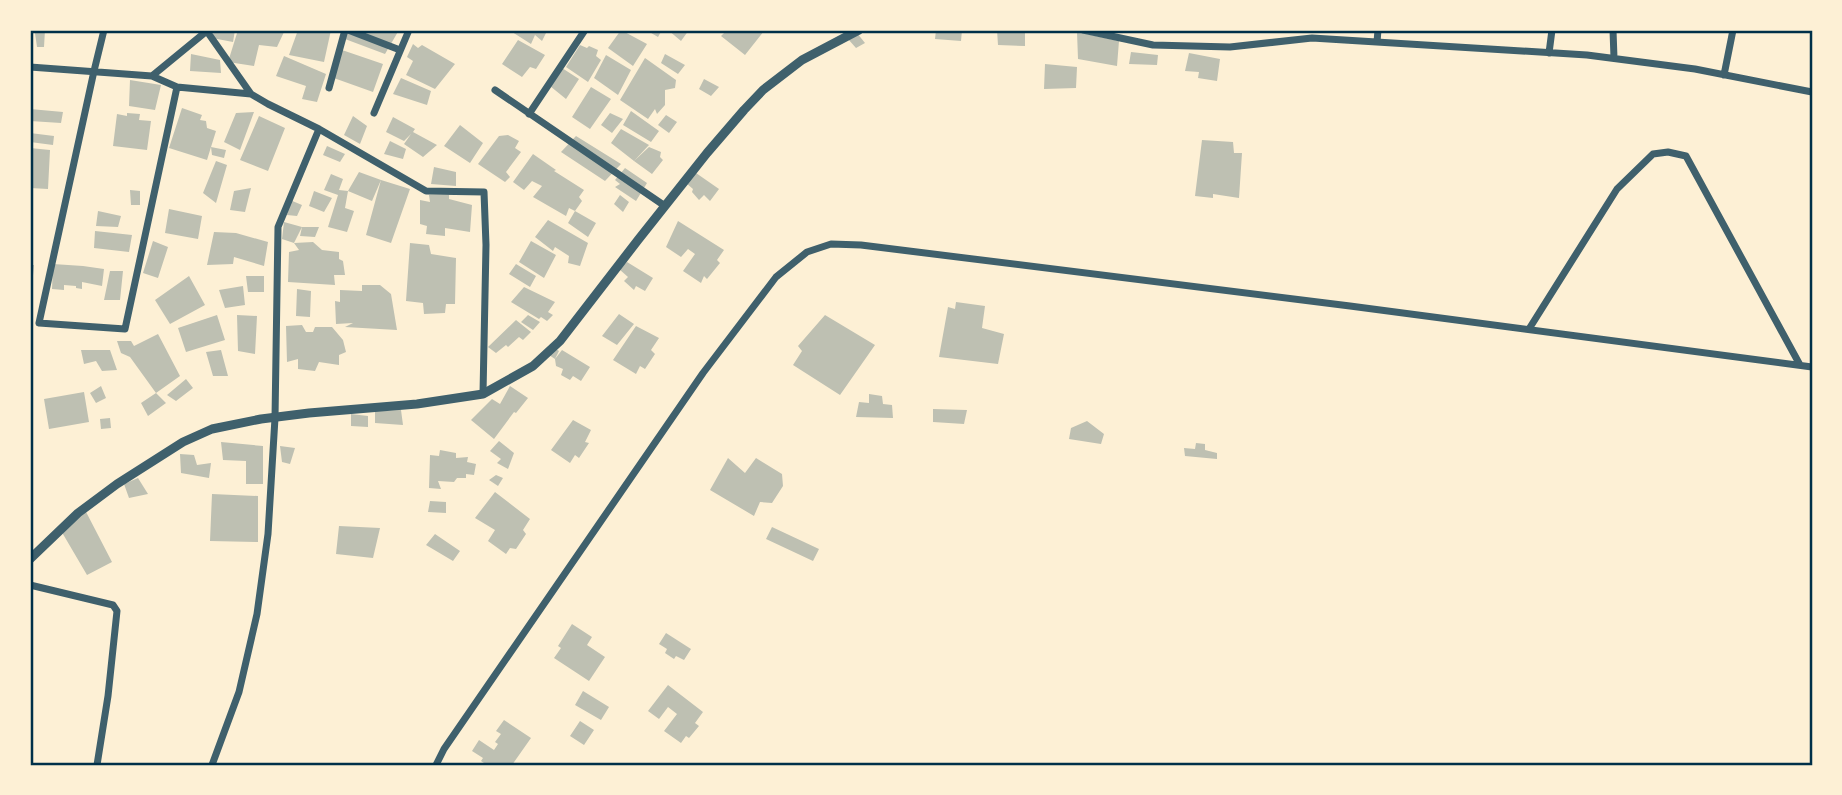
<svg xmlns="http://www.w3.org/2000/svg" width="1842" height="795" font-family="'IBM Plex Serif',serif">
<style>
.building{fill:#bec0b2}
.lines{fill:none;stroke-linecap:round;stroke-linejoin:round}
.minor{stroke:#3f606c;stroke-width:7}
.tertiary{stroke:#3f606c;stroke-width:9}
.neatline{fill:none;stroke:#003049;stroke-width:2.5}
</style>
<rect width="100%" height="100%" fill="#fdf0d5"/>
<path class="building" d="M30,30h15l-1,17h-7l-2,-14h-5z
M214,30h21l-2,12 -21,-4z
M238,30h39l7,2 -7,15 -18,-2 -5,21 -26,-4z
M298,30h33l-7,32 -35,-7z
M348,30h51l-14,24 -40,-15z
M509,30h37l1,1 -5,10 -7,-6 -4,9z
M621,30l26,14 -14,22 -25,-18z
M646,30h16l-4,7z
M668,30h21l-8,11z
M727,30h35l2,1 -19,24 -24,-19z
M936,30h26l-1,11 -26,-2z
M997,30h28v16l-27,-1z
M1077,32l42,9 -2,25 -39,-7z
M857,33l8,10 -9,5 -8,-9z
M518,40l27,15 -9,14 -6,-2 -8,10 -20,-13z
M413,44l5,4 4,-3 33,19 -20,25 -29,-14 7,-14 -6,-4z
M580,45l7,3 2,-2 9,4 -2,6 5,4 -13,22 -22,-15z
M342,50l41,14 -10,28 -42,-15z
M1131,52l27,3 -1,10 -28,-1z
M1189,53l31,6 -3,22 -19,-3 1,-6 -14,-1z
M191,54l29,6 1,13 -31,-2z
M665,54l20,11 -7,9 -17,-11z
M606,55l25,15 -13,25 -24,-17z
M284,56l42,18 -9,28 -15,-3 4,-13 -30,-10z
M645,58l31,22 -1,8 -10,2v15l-8,9 -2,-5 -7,10 -28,-19z
M1045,64l32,3 -1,21 -32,1z
M562,68l17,11 -13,20 -16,-13z
M401,78l30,13 -4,14 -34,-11z
M704,79l15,8 -8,9 -12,-7z
M130,80l31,5 -6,25 -26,-4z
M591,87l20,12 -21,30 -18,-12z
M182,108l20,7 -2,5 6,1 1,7 9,3 -5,16 15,3 -2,8 -12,-3 -1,-8 -4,13 -38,-12z
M30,109l33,3 -2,11 -31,-2z
M631,111l28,20 -8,11 -28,-17z
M254,112l-14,38 -16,-8 12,-29z
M127,113l13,1 -1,6 12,1 -4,29 -34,-4 4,-32 10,2z
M610,113l13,6 -11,14 -11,-8z
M666,115l11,7 -8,11 -11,-8z
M259,116l26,12 -17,43 -28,-11z
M353,116l14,10 -7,18 -16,-9z
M393,117l22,12 -2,3 24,13 -14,12 -19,-13 7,-10 -7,7 -18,-9z
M460,125l23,18 -13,20 -26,-17z
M621,129l28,16 -15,16 -23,-18z
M30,133l24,3 -1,9 -23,-3z
M508,135l11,6 -4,7 6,4 -15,20 4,5 -5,5 -27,-18 21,-28z
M576,136l45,28 -16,17 -44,-29z
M1202,140l31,2 1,11h8l-3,45 -26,-4v4l-18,-2z
M390,141l16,8 -3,10 -19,-5z
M327,146l18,8 -5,8 -17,-7z
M649,147l12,5 -1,5 3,3 -11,14 -18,-13z
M30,148l20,2 -2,39 -18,-1z
M533,154l23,16 -2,1 30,19 -5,7 3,4 -7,10 -6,-3 -3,8 -33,-19 9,-11 -10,-5 -8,9 -11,-8z
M216,161l11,4 -11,38 -13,-10z
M434,167l22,5v14l-25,-2z
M625,168l22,15 -11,18 -21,-14 5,-3 -5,-4z
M359,172l22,8 -9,21 -24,-10z
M696,173l23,16 -9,12 -6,-6 -5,5 -7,-8 1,-3 -7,-6z
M331,174l12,5 -4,11 9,1 -3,17 9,3 -7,21 -19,-5 10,-32 -14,-5z
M381,180l29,9 -19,54 -25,-8z
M251,188l-6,24 -15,-2 4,-19z
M130,190l10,1v14h-9z
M314,191l18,7 -8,14 -15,-6z
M429,195h20v4l23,6 -2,27 -25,-4v8l-19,-2 1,-8 -7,-2v-24l10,2z
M620,195l9,7 -6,10 -9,-8z
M290,200l12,5 -5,11 -10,-1z
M169,209l33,7 -4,23 -33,-6z
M98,211l23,5 -3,11 -22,-1z
M575,211l21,12 -8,14 -20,-14z
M548,220l40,23 -8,23 -12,-3 1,-7 -14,-9 -2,4 -18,-14z
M678,221l46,29 -7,10 3,3 -13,16 -3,-3 -3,7 -18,-12 12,-17 -7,-5 -7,8 -15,-10z
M284,222l18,5 -8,16 -12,-4z
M302,227h17l-4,10 -15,-1z
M95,231l37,4 -3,17 -35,-4z
M214,232l22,1 32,9 -4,24 -30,-9 -1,7 -26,1z
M153,241l15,6 -10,31 -15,-5z
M531,241l25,14 -12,23 -25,-16z
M313,242l9,8 17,2v7l4,2 2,14h-11l1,10 -47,-3 1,-30 10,-2 -5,-7z
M410,243l19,2 2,9 25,4 -1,46h-9l-1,9 -21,1 -1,-11 -17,-2z
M627,262l26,16 -8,13 -9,-5 -2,4 -10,-9 4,-4 -9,-8z
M53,264l30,2 21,3 -2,17 -20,-4v7l-6,-1v-2l-12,-1v5l-12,-1z
M516,264l20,12 -6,11 -21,-13z
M30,265h4l-2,21 -2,-1z
M110,271h13l-3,29h-16z
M189,276l16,29 -35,19 -15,-24z
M246,276h18v16h-16z
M362,285h18l11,9 6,36 -52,-3 8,-4 -17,1 -1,-23 5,1v-12l22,1z
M243,286l2,19 -20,3 -6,-18z
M524,287l31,15 -7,10 5,3 -6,6 -6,-4 -2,2 -28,-17z
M297,289l14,2 -1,26 -14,-1z
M956,302l29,4 -3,22 22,6 -6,30 -59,-7 9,-50 7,2z
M619,314l15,10 -17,21 -15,-9z
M217,315l8,25 -39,12 -8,-24z
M237,315l20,1 -2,38 -17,-3z
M528,315l12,7 -7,8 -12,-8z
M825,315l50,30 -35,50 -47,-30 9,-14 -4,-5z
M516,320l15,12 -8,8 -4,-3 -11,10 -2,-2 -10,8 -8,-6z
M302,325l4,7h7l2,-5h17l11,13 3,12 -7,3v10l-20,-3 -4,9 -17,-2v-10l-11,3 -1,-36z
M636,326l23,12 -8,12 4,4 -10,15 -5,-3 -4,8 -23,-14z
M158,334l22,42 -24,17 -26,-36 -9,-4 -4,-12h14l3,5z
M556,349l3,2 -4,8 7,-9 28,17 -9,14 -8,-5 -3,4 -9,-5 2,-6 -7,-3 -1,-7 -6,-4z
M81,350h29l7,20 -15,1 -6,-10 -12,3z
M221,350l7,26h-15l-7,-24z
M186,379l7,9 -17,13 -9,-6z
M101,386l5,12 -10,5 -6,-10z
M510,386l18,12 -12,15 -2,-1 -20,27 -23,-19 21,-21 8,5z
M84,392l5,30 -40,7 -5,-30z
M156,393l10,10 -18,13 -7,-13z
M869,394l13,2 1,8 9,1 1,13 -37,-1 3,-15 10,1z
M933,409l34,1 -3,14 -31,-2z
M401,410l2,15 -28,-2v-12z
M351,414l17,2v11l-17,-1z
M110,418l1,10 -10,1 -1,-10z
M573,420l18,10 -6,12 4,1 -10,15 -4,-3 -5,8 -19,-13z
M1087,421l17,13 -3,10 -32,-5 2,-11z
M499,441l15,12 -6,16 -11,-6 4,-4 -11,-8z
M221,442l42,4v38h-17v-23l-23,-1z
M1196,443l9,1v6l12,3v6l-32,-3 -1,-8 11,1z
M280,446l15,2 -5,16 -8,-2z
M440,450l16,3v5l12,-1 -1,5 9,2 -2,11 -8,-1v4h-9l-3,4 -16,-1 3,8 -12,-1 1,-33 9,1z
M180,454l14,1 3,10 14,-2 -2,15 -28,-5z
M728,458l17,15 11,-15 26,16 1,12 -11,17 -12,-1 -6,14 -44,-26z
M496,475l7,3 -5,8 -9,-6z
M138,478l10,16 -19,4 -5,-14z
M495,492l35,27 -7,11 3,4 -10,15 -6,-1 -4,6 -18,-13 7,-11 -20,-12z
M212,494l46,2v46l-48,-1z
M430,501l16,1v11l-18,-1z
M84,508l28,54 -25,13 -27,-46z
M339,526l41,2 -7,30 -37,-4z
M772,527l47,22 -6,12 -47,-22z
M435,534l25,17 -7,10 -27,-16z
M572,624l20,13 -5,8 18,12 -16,24 -35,-23 7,-10 -3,-2z
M666,633l25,16 -7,11 -8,-4 -2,3 -9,-6 2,-4 -8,-5z
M668,685l35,27 -8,11 4,3 -10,12 -3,-2 -5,7 -17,-12 13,-17 -9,-7 -9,12 -11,-8z
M583,691l26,16 -8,13 -26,-15z
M504,720l27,18 -19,27h-25l-6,-4 2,-3 -11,-7 7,-11 15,10 4,-6 -3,-2 6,-8 -5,-3z
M580,721l14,9 -10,15 -14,-9z"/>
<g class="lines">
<path class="minor" d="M104,30l-10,41 -55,252 86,6 52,-242
M206,30l45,64
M348,30l52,20
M1083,30l70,15 77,2 82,-9 275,17 108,14 117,23
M1613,30l1,28
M1377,42l1,-12
M1549,53l3,-23
M30,67l122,9 25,11 74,7 17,10 51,25 107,62 58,1 2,53 -3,149
M1724,75l9,-45
M152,76l56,-46
M329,88l16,-58
M495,90l170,116
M374,113l35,-83
M529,114l56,-84
M1529,329l88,-140 36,-35 15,-2 18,4 114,209
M30,585l83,20 4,6 -9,85 -11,69
M212,765l27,-73 18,-78 11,-80 7,-116 3,-191 41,-98
M436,765l8,-16 259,-376 73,-96 31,-25 24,-8 30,1 489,61 462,61"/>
<path class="tertiary" d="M30,559l48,-46 39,-29 66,-42 29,-13 49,-10 48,-6 108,-9 66,-10 50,-28 27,-25 78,-101 69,-87 37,-43 19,-20 39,-30 57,-30"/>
</g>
<rect width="1842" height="795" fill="none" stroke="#fdf0d5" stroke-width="63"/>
<rect x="32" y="32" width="1779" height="732" class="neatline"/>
</svg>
